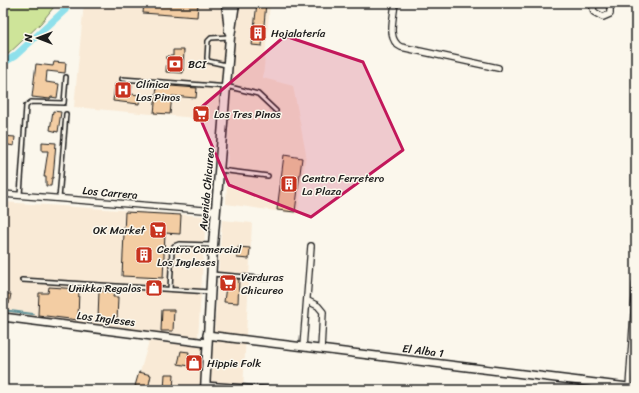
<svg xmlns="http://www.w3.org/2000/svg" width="639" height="393" font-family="Sriracha,sans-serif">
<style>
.built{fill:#f9ead6}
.green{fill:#cee499;stroke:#75805a}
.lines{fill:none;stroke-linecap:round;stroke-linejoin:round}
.stream{stroke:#619298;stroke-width:2}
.canal{stroke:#8fe0eb;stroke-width:7}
.building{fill:#f3cda3;stroke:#1c1c1c}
.service-casing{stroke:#1c1c1c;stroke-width:6}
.minor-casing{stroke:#1c1c1c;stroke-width:8}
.tertiary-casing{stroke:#1c1c1c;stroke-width:10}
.secondary-casing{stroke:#1c1c1c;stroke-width:11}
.service{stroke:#fbf7ec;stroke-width:3}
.minor{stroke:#fbf7ec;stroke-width:5.5}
.tertiary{stroke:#fbf7ec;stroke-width:7}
.secondary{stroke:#fbf7ec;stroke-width:8}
.marked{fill:#c2185b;fill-opacity:0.2;stroke:#c2185b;stroke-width:3;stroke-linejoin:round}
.labels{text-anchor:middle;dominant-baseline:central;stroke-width:3;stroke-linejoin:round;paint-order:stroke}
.poi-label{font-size:11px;fill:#1c1c1c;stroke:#fbf7ec;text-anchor:start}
.street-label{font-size:11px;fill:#1c1c1c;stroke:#fbf7ec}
</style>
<rect width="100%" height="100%" fill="#fbf7ec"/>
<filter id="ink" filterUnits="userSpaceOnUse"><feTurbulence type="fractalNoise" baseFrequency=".025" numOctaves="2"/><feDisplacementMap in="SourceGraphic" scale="8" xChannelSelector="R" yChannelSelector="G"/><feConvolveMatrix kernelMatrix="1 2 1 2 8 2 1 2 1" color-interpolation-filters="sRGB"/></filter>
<g filter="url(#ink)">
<path class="built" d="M84,3h186l-7,75 30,8 13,68 -8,60 -72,-10 3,-83 -155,-14z
M3,202l203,14 -8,122 -195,-26z
M222,220l30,3 -9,167h-108l14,-49 64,7z"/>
<path class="green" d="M3,3h54l-16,20 -38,36z"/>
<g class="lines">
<path class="stream" d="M3,310l30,4"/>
<path class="canal" d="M3,63l12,-7 50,-46 3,-7"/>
</g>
<path class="building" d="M144,3h54l-1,14 -54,-4z
M257,3h9l-4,43 -10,-1z
M173,50h11l-1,23 -17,-1 1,-16h6z
M54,62l12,1 -1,10 -18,-2 -1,11 13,2 -2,14 -6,-1 -1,2 -18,-2 4,-33 17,2z
M115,84l17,2 -1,8 9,1 -1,9 -26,-3z
M157,85l40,3 -1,10 -24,-2 -2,18 -16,-1z
M53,111l8,1 -3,20 -8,-2z
M3,136l12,1 -1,9 -11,-2z
M42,142l14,1 -3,35h-1l-1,8h-5v-9h-2l4,-26h-6z
M284,155l18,3 -7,54 -18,-2z
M125,212l56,3 -1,19 -15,-1 -2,45 -41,-2z
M238,247l12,1 -1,11 -12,-1z
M227,278l12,1 -1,24 -14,-1z
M49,287l30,2 -1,31 -40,-5 1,-22h9z
M99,291l15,1 -1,5h5l-1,23 -19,-1z
M3,294h8l-2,10h-6z
M162,310h12l-1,21h-12z
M181,351l8,1 -1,6 8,1 -1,8 -17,-3z
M139,372l12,3 -3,14 -13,-3z
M165,374h9l-1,16h-9z"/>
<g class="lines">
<g class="service-casing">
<path id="service" d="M226,65l-18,-4 -1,-3 1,-17 3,-3 18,-1
M122,79l108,8 28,7 18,17
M220,170l48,6
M20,195l6,-89 5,-4 33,1 2,-26
M59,199l7,-85
M212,274l57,5
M22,280l188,12
M170,289l2,-39 2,-4 5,-2 32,1
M205,384l83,6
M176,389l9,1"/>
</g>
<g class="minor-casing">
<path id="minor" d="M395,3c-1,14 -9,37 6,44l97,21
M595,3l-2,5 1,4 9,5 7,-3v-11
M3,194l213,17
M308,301l10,5 5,6 -2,37
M303,347l8,-101
M629,387l7,-104"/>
</g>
<g class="tertiary-casing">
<path id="tertiary" d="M3,317l204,26
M207,335l429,53"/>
</g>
<g class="secondary-casing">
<path id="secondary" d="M226,3l3,28
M205,390l8,-144 17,-209 5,-34"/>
</g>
<use href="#service" class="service"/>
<use href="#minor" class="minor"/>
<use href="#tertiary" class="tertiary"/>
<use href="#secondary" class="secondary"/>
</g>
</g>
<path class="marked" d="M285,36l78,26 40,88 -92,67 -82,-32 -32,-74z"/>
<defs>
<g id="building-square" transform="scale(0.9)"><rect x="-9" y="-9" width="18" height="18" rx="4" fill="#c8321e" stroke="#fbf7ec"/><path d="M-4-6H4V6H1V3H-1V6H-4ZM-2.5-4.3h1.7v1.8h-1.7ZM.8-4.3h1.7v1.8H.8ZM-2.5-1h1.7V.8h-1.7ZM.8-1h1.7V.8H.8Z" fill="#fff"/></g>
<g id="bank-square" transform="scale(0.9)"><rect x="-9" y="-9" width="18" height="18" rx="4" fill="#c8321e" stroke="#fbf7ec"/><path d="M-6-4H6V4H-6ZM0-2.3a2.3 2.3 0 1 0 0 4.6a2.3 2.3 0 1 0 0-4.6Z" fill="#fff"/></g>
<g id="hospital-square" transform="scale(0.9)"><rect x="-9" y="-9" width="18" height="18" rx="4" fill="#c8321e" stroke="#fbf7ec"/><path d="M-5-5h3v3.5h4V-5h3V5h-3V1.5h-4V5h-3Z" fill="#fff"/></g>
<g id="supermarket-square" transform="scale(0.9)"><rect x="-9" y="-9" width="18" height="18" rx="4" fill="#c8321e" stroke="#fbf7ec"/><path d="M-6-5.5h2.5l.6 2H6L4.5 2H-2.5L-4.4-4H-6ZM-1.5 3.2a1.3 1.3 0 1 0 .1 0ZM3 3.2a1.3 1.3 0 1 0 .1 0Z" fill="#fff"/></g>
<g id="shop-square" transform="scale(0.9)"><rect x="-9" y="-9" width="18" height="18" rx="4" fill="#c8321e" stroke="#fbf7ec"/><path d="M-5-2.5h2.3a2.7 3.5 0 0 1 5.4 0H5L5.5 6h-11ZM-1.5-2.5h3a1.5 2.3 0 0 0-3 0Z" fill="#fff"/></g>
</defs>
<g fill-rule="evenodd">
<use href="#building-square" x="258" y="33"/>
<use href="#bank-square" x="175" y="64"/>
<use href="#hospital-square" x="123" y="90"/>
<use href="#supermarket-square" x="201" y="114"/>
<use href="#building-square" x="289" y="184"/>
<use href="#supermarket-square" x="158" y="230"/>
<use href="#building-square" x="144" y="255"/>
<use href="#supermarket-square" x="228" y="283"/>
<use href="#shop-square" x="154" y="288"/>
<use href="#shop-square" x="194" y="363"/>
</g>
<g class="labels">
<g class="poi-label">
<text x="271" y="33">Hojalatería</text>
<text x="188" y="64">BCI</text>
<text x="136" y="84">Clínica<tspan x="136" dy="13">Los Pinos</tspan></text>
<text x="214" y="114">Los Tres Pinos</text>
<text x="302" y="178">Centro Ferretero<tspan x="302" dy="13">La Plaza</tspan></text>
<text x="145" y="230" text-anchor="end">OK Market</text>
<text x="157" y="249">Centro Comercial<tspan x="157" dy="13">Los Ingleses</tspan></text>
<text x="241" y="277">Verduras<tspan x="241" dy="13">Chicureo</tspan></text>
<text x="141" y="288" text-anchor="end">Unikka Regalos</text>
<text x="207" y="363">Hippie Folk</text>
</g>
<g class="street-label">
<text transform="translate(207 189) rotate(-85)">Avenida Chicureo</text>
<text transform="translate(110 193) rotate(5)">Los Carrera</text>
<text transform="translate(106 319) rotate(7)">Los Ingleses</text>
<text transform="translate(423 351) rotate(7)">El Alba 1</text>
</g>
</g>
<rect width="639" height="393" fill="none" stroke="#fbf7ec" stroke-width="16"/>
<rect x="8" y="8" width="623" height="377" fill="none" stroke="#1c1c1c" stroke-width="1.5" filter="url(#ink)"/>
<g transform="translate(38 38) rotate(270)" stroke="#fbf7ec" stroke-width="3" paint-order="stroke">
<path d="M0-3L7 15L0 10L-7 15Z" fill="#1c1c1c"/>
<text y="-6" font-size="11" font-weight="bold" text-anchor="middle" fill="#1c1c1c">N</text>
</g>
</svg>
